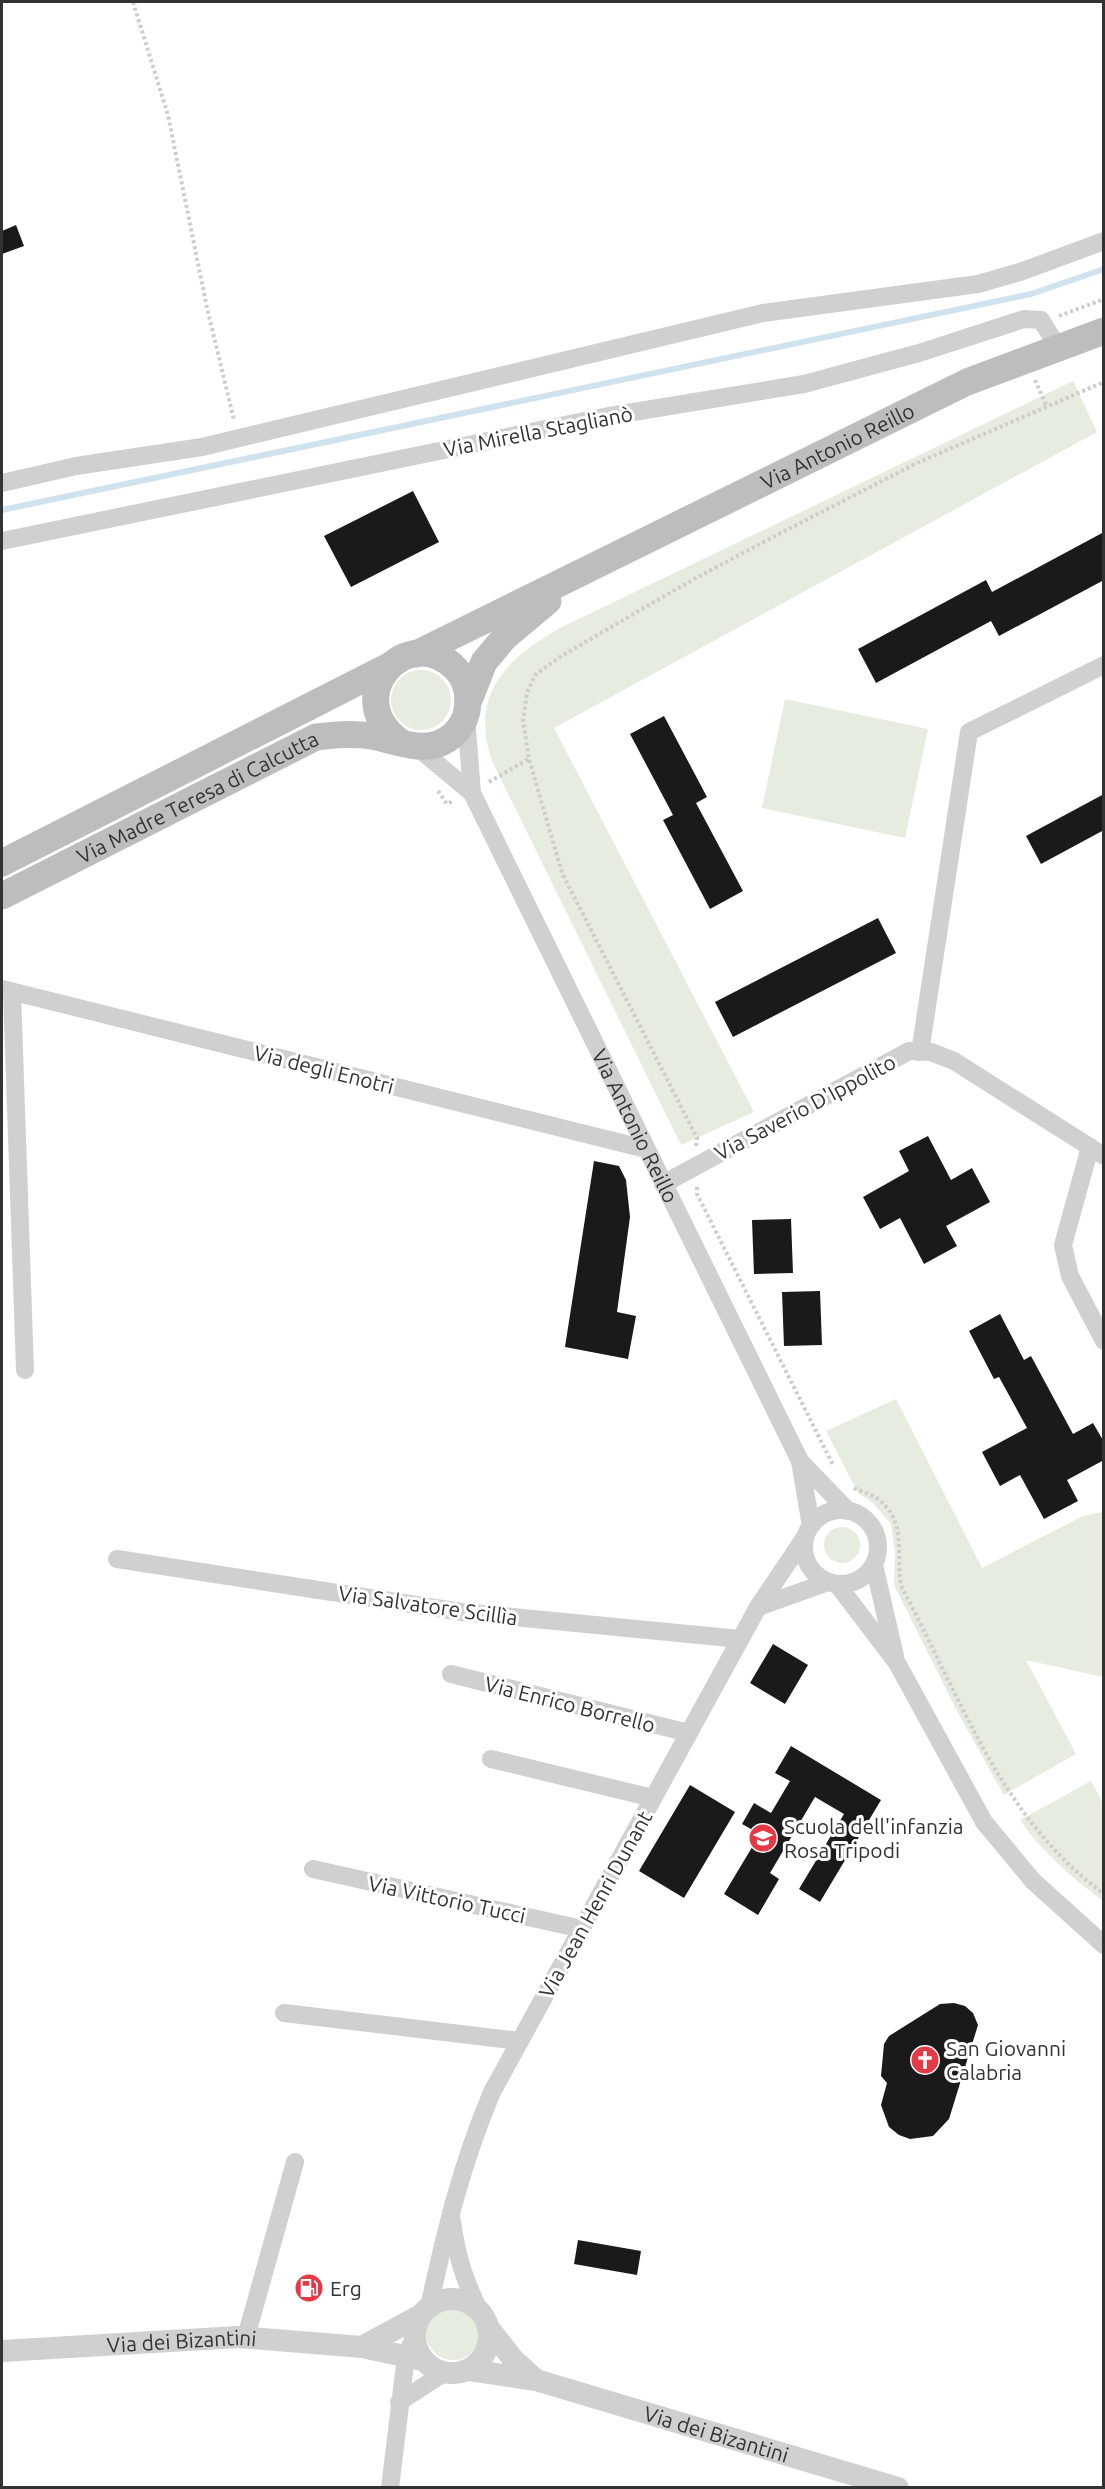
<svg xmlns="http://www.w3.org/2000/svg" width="1105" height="2489" font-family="Ubuntu,sans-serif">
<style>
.green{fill:#e6ecdf}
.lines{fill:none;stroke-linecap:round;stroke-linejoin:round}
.stream{stroke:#cfe2ee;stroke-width:6}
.building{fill:#1a1a1a}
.path{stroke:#cdcdcd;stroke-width:4;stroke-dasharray:3 3;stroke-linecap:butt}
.minor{stroke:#d0d0d0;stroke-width:18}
.tertiary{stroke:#d0d0d0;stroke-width:22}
.secondary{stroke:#bdbdbd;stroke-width:27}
.labels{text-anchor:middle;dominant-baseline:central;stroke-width:6;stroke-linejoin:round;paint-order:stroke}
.street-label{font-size:21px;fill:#333;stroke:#fff}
.poi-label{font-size:21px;fill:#333;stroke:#fff;text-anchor:start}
</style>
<rect width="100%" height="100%" fill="#fff"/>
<path class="green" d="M1073,381l24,51 -543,296 200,384 -73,33 -189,-384c-23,-68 15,-103 70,-134z
M391 700a30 30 0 1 1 60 0a30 30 0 1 1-60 0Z
M785,699l143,30 -23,109 -143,-30z
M896,1399l86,169 101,-52 20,-4v165l-77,-17 50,94 -72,41 -46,-82 -64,-128 1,-33 -4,-28 -18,-21 -15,-10 -32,-62z
M824 1545a18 18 0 1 1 36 0a18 18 0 1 1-36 0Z
M1091,1781l12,22v98c-32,-24 -60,-48 -83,-81z
M426 2333a27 27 0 1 1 54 0a27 27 0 1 1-54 0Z"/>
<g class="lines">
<path class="stream" d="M2,510l1029,-216 73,-25"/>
</g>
<path class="building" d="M16,225l8,21 -22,8v-23z
M413,491l26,51 -88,45 -27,-51z
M1104,532v48l-105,56 -8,-15 -115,62 -18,-34 128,-69 6,12z
M664,716l43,81 -11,6 47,88 -33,18 -47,-89 10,-5 -43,-81z
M1104,794v36l-63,34 -15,-28z
M878,918l18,35 -163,84 -18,-35z
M928,1136l23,44 21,-12 18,34 -44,24 11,20 -33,18 -24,-46 -20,11 -17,-32 46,-26 -10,-20z
M594,1161l25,5 7,14 4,37 -13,95 19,4 -8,43 -63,-12z
M791,1219l2,54 -39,1 -2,-54z
M820,1291l2,54 -38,1 -2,-54z
M1000,1314l24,46 7,-4 42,78 20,-11 11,19v18l-37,20 11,21 -34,18 -24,-44 -20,11 -18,-34 45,-24 -28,-51 -5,2 -25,-48z
M773,1644l35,21 -23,39 -35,-21z
M791,1746l90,54 -61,102 -21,-13 45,-75 -29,-17 -45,76 9,6 -21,36 -34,-21 36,-60 -18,-10 12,-21 17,10 19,-32 -15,-8z
M690,1785l45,27 -51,86 -45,-27z
M954,2003l11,3 8,7 5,12 -29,94 -16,17 -23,3 -11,-4 -10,-8 -8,-22 6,-22 -6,-7 3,-32 5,-8 51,-32z
M578,2240l63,11 -4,24 -63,-11z"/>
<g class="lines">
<path class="path" d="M133,2l35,113 39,193 27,112
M1059,316l45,-17
M1035,380l11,25
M489,782l40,-23
M438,791l9,13 6,-3
M696,1146l1,-8 -135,-265 -33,-114 -6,-38 4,-28 8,-18 28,-20 131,-76 79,-42 144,-74 187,-81
M697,1187v7l136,271
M854,1488c8,4 18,6 25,12 30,23 15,58 23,88 58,108 99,231 202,306"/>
<g class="minor">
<path d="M2,483l74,-17 126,-19 561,-134 215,-29 42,-12 84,-31"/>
<path d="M2,541l607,-125 195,-32 115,-31 105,-34 17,1 17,27"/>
<path id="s1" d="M466,716l6,77 328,668 48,50"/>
<path d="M417,747l55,46"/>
<path d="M2,989l644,160"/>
<path d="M12,992l13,378"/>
<path d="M920,1052l49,-320 135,-67"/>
<path d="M1090,1147l-27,98 7,31 34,65"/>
<path d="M663,1184l246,-133 22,1 23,9 150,95"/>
<path d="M800,1461l11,65"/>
<circle cx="841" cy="1547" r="37"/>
<path d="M117,1559l345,53 278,27"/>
<path d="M874,1565l21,91"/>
<path d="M837,1584l60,79 87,159 49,59 71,64"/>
<path d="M758,1607l70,-25"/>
<path d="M451,1674l238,59"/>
<path d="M491,1759l162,39"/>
<path d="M313,1869l269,60"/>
<path d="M284,2013l236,28"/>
<path d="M452,2221c5,37 13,61 30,95"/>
<path d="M429,2307c17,-78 32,-141 63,-215l266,-485 47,-70"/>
<path d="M246,2337l49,-175"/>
<path d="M399,2402l45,-29"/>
<path d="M390,2488l16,-132 8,-18"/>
</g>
<g class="tertiary">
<circle cx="452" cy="2336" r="37"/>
<path d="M488,2327l25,32 23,21"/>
<path d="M362,2347l59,-32"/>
<path id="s2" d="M2,2351l236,-14 124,10 61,13"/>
<path id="s3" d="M469,2370l67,10 362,108"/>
</g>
<g class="secondary">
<path id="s4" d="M416,654l551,-272 137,-51"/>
<path d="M469,700l15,-38 20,-24 44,-37"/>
<path d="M2,863l389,-198"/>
<path id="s5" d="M2,896l314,-159c18,-2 36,-4 55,-1 28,5 58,21 82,-1 7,-6 12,-15 14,-24 2,-14 0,-31 -11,-42 -49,-50 -119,30 -54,74"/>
</g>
</g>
<defs>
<g id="school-disc" transform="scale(1.5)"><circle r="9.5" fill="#e63946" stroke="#fff"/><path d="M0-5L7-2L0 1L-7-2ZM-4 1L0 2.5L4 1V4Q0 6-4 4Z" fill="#fff"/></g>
<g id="church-disc" transform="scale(1.5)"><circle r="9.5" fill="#e63946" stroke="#fff"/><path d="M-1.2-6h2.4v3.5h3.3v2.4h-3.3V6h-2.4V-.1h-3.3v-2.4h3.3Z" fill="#fff"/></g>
<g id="fuel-disc" transform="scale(1.5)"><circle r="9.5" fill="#e63946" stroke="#fff"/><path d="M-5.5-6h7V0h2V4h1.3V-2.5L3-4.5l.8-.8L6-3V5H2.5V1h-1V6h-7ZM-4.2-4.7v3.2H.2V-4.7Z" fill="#fff"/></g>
</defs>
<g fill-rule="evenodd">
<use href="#school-disc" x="763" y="1838"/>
<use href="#church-disc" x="925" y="2060"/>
<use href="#fuel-disc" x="309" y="2288"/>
</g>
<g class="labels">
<g class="street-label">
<text transform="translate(538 431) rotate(-11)">Via Mirella Staglianò</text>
<text stroke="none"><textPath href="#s4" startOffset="470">Via Antonio Reillo</textPath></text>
<text stroke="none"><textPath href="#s5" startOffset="219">Via Madre Teresa di Calcutta</textPath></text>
<text transform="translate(324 1069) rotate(14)">Via degli Enotri</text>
<text transform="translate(805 1107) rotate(-28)">Via Saverio D'Ippolito</text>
<text stroke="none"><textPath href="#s1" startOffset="448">Via Antonio Reillo</textPath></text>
<text transform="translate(428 1605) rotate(8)">Via Salvatore Scillìa</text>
<text transform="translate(570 1704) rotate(14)">Via Enrico Borrello</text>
<text transform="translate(447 1899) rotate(12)">Via Vittorio Tucci</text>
<text transform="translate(595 1904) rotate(-61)">Via Jean Henri Dunant</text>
<text stroke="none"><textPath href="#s2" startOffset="180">Via dei Bizantini</textPath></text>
<text stroke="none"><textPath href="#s3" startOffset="256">Via dei Bizantini</textPath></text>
</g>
<g class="poi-label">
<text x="784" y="1826">Scuola dell'infanzia<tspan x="784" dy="24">Rosa Tripodi</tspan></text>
<text x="946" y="2048">San Giovanni<tspan x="946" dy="24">Calabria</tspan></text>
<text x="330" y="2288">Erg</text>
</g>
</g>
<rect width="1105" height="2489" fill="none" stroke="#333333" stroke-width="6"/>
</svg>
